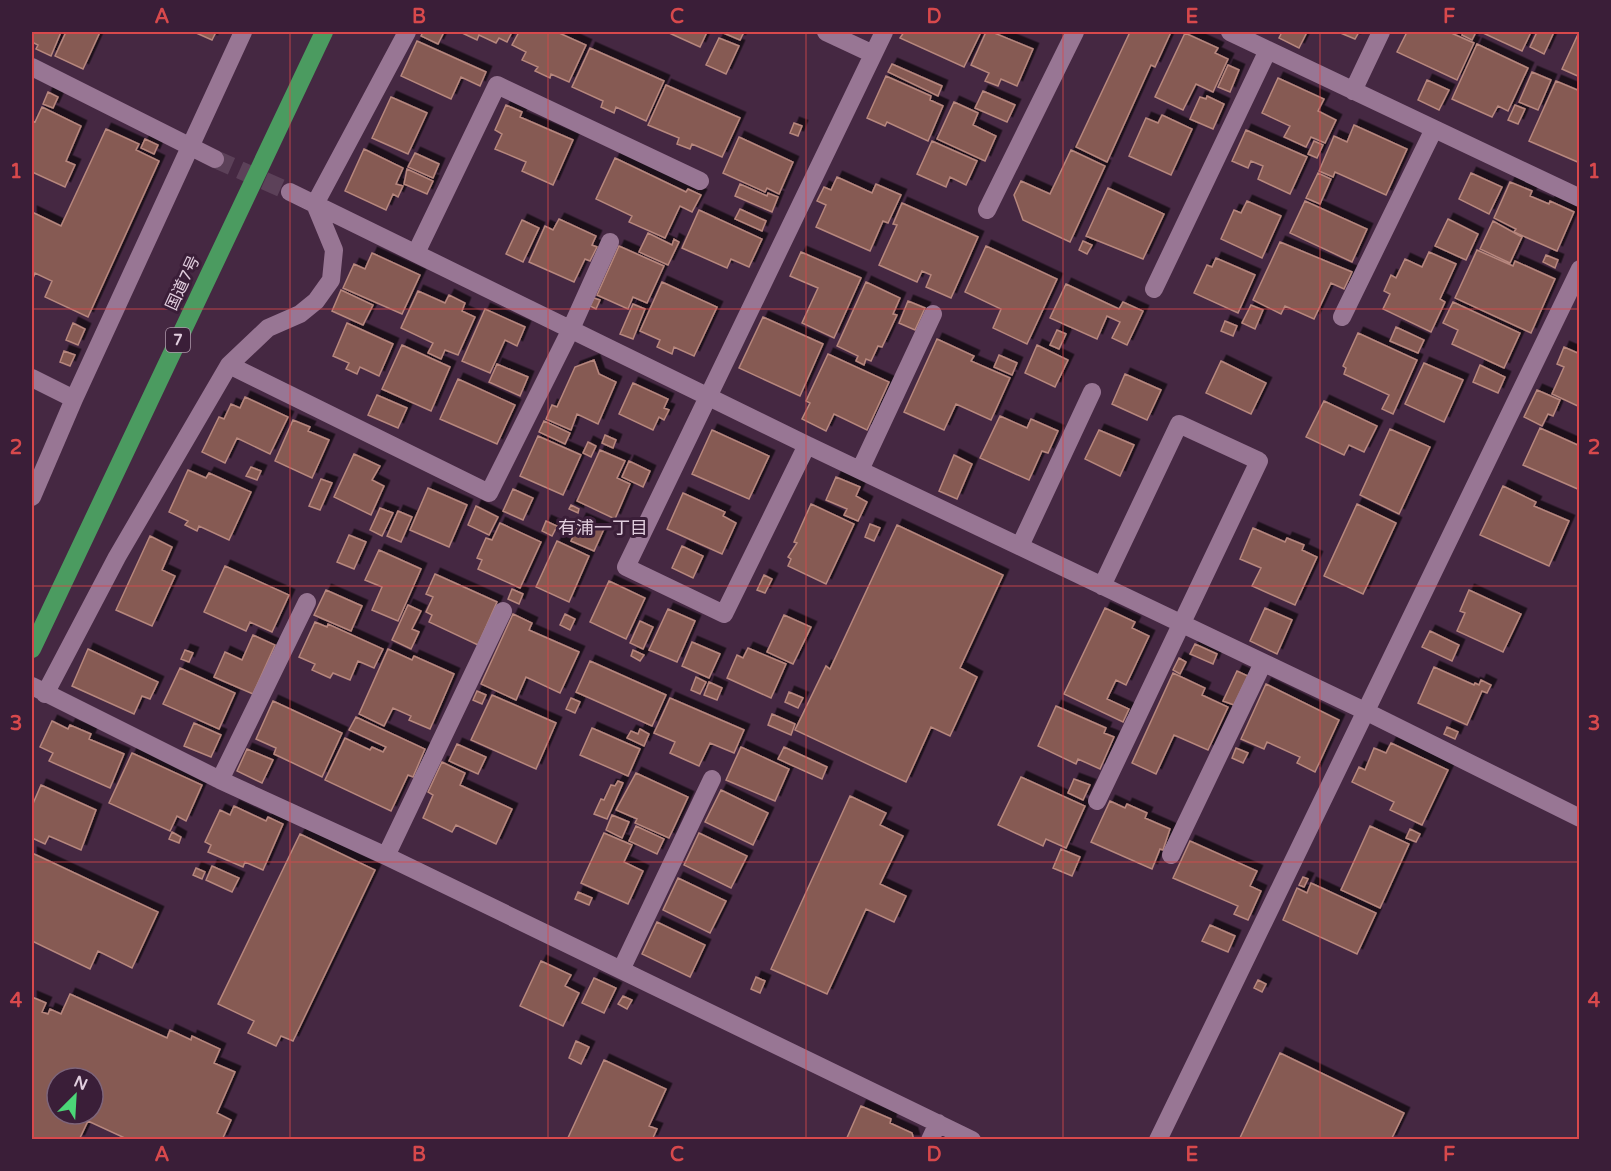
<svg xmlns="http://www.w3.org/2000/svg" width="1611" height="1171" font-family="'Varela Round','Noto Sans JP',sans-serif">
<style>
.building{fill:#865a52;stroke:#b7877e;stroke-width:1.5;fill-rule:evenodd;filter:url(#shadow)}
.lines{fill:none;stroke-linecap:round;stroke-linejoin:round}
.street-tunnel{stroke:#5c4159;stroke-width:18;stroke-dasharray:18 9;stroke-linecap:butt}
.street{stroke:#987694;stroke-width:18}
.highway{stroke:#4b9b60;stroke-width:18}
.grid{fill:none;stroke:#d8494c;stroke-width:1.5;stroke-opacity:0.55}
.labels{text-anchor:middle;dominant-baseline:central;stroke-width:6;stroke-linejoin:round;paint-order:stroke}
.shield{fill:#3a1e38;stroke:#af99ac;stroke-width:1.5}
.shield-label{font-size:15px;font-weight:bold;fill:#e1cede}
.street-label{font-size:16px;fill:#e1cede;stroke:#3a1e38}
.neighbourhood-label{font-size:18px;fill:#e1cede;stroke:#3a1e38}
.neatline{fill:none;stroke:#d8494c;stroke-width:2}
.grid-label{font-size:20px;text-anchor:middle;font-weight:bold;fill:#d8494c}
</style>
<defs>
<filter id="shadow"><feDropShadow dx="5.5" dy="-5.5" stdDeviation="0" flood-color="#0009"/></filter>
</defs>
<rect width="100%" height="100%" fill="#452842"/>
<path class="building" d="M32,32h29l-10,24 -15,-7 2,-4 -6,-3z
M66,32h34l-17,37 -28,-13z
M194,32h22l-4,8z
M423,32h21l-6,12 -17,-8z
M460,32h52l-5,10 -8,-4 -3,5 -17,-8 -2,5z
M519,32h38l29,13 -17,37 -18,-8 -1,4 -15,-7 3,-4 -16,-7 4,-8 -14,-7z
M667,32h40l-7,15z
M721,32h23l-4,8z
M904,32h77l-17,35 -64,-29z
M986,32h6l41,17 -16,37 -16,-7 -3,7 -13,-5 4,-8 -18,-8z
M1130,32h41l-16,35 -4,-2 -44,97 -31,-15z
M1282,32h25l-8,16 -20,-10z
M1338,32h21l-4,7z
M1407,32h42l25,11 -17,37 -60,-28z
M1463,32h13l-4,8 -10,-5z
M1537,32h17l-10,22 -14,-7z
M1579,32h1v45l-18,-8z
M1185,33l33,15 -3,5 13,6 -15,33 -17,-8 -13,26 -28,-13z
M1483,33v-1h48l-9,19z
M719,38l20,8 -13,28 -20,-9z
M417,41l69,31 -6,14 -19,-9 -10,22 -50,-23z
M1477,44l51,24 -20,43 -10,-5 -6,11 -40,-18z
M590,48l74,33 -18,40 -30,-14 -2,6 -13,-6 2,-6 -31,-14z
M892,64l50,22 -4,10 -50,-24z
M1228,65l11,5 -9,22 -12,-5z
M1532,72l19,8 -13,30 -19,-8z
M886,76l45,20 -1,4 13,6 -15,35 -41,-19 -2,4 -18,-8z
M1278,78l46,21 -6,12 18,9 -11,23 -14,-6 -5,10 -22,-10 6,-11 -28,-13z
M1427,80l22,10 -10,20 -21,-10z
M1556,81l24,10v72l-51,-22z
M666,85l74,33 -18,39 -30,-13 -2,5 -13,-5 2,-6 -31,-13z
M983,91l32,14 -8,17 -32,-14z
M48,92l10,5 -5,11 -10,-4z
M1207,96l17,8 -11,25 -23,-10 10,-22 6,2z
M391,97l36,16 -19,41 -36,-16z
M954,102l24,11 -5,12 23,11 -11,25 -48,-22z
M506,105l16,7 -2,5 53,23 -20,45 -31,-14 4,-9 -31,-13 7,-15 -7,-4z
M1515,105l10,4 -7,15 -10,-4z
M42,107l39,19 -15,35 9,4 -10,22 -33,-15v-51l3,1z
M1162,115l30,14 -21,46 -42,-19 17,-38 12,5z
M794,123l8,3 -4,10 -8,-3z
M1354,125l53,24 -21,46 -51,-23 -2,5 -14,-6 15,-35 13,6z
M106,129l33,15 -3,6 23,11 -71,156 -43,-20 7,-16 -17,-8 -3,8v-69l29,14z
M1246,130l61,27 -17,37 -32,-15 5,-13 -12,-5 -3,7 -16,-7z
M739,137l54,25 -14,32 -12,-6 -2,4 -42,-19z
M145,139l13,6 -4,9 -13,-6z
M932,141l45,20 -11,24 -16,-8 -4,10 -29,-13z
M1314,141l9,4 -6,13 -9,-4z
M364,149l39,19 -7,16 7,2 -5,11 -5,-3 -7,16 -41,-19z
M1071,150l34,16 -35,76 -47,-22 -9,-25 7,-14 29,13z
M415,153l24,11 -6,14 -25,-11z
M615,158l71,34 2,-3 13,6 -9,17 -12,-6 -15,32 -36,-16 3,-6 -36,-17z
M407,169l26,12 -6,13 -23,-10z
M1318,173l13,6 -11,25 -14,-6z
M1471,173l31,14 -13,27 -30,-15z
M837,177l35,16 4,-9 25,11 -13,28 -5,-2 -13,30 -54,-24 10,-22 -9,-4 7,-14 7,3z
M1510,182l22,9 -2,5 19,8 1,-3 24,11 -17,39 -43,-19 2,-3 -22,-11z
M740,184l27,12 1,-3 10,4 -6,15 -37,-16z
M1108,188l56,26 -21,45 -57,-23z
M1247,201l34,15 -19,42 -41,-19 13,-29 7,3z
M1305,201l62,28 -15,33 -62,-29z
M902,203l76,34 -27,61 -25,-11 5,-12 -9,-4 -5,11 -38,-17 18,-40 -4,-1z
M740,209l26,12 -4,10 -27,-12z
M699,210l63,29 -13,28 -18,-8 -4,9 -45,-20z
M559,219l37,17 -4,9 5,2 -7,14 -5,-2 -11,23 -45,-20 16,-36 8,4z
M1448,219l30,15 -12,26 -31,-14z
M522,220l17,8 -16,34 -17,-8z
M1493,221l29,16 -12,26 -30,-14z
M648,233l24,12 2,-6 5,3 -11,23 -29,-13z
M1083,241l9,4 -5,9 -8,-4z
M1280,242l72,30 -8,17 -13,-6 -17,36 -29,-13 -4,8 -28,-14z
M619,246l45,20 -17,37 -14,-6 -5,12 -31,-14z
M986,246l71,33 -30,65 -34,-16 8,-19 -36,-17z
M1477,250l36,16 2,-5 40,18 -24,54 -76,-35z
M801,252l60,26 -27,60 -32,-15 16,-35 -28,-12z
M1429,252l27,12 -16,35 5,3 -14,30 -48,-23 7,-15 -6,-3 7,-16 5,3 9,-19 17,8z
M372,253l48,22 -18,39 -59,-26 11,-24 11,5z
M1546,255l12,5 -3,8 -12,-6z
M1216,258l39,17 -17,38 -44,-20 13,-28 5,2z
M662,282l55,25 -23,49 -20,-9 -2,7 -15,-7 3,-7 -20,-9z
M866,282l34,16 -7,16 4,1 -15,32 -4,-1 -7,15 -5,-2 -2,6 -8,-4 2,-5 -21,-10z
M1066,284l53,25 4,-7 20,9 -16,34 -15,-7 8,-16 -13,-6 -10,23 -47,-21z
M341,290l32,15 -10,20 -31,-14z
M418,291l27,12 4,-8 16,8 -3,8 13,6 -17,38 -13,-5 -4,9 -13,-6 5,-10 -32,-15z
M594,298l6,2 -4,9 -6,-3z
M908,301l17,7 -10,22 -16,-7z
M1453,302l67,31 -16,35 -52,-24 6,-14 -15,-7z
M633,304l12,5 -12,30 -13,-5z
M1251,305l12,5 -8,19 -13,-6z
M485,309l40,18 -8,19 -12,-6 -15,33 -28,-12z
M763,317l60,27 -23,52 -61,-28z
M1225,321l12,5 -4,10 -12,-5z
M73,323l12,6 -7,16 -12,-5z
M347,323l46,21 -14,32 -19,-9 -3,7 -11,-5 3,-6 -16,-7z
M1396,327l28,13 -6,13 -28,-12z
M1057,330l9,4 -7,15 -9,-4z
M1358,333l59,27 -24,54 -11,-5 7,-14 -45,-21 2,-6 -3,-2z
M937,339l37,17 -3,5 39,17 -19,42 -35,-16 -12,26 -40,-18z
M402,345l48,22 -19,44 -49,-22z
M1037,345l31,15 -13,27 -30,-14z
M1564,347l16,7v53l-28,-13 12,-27 -7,-3z
M64,351l11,4 -5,11 -10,-4z
M828,354l61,28 -22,48 -33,-16 -8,17 -24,-12 8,-16 -4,-2z
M999,355l18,8 -5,12 -18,-8z
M594,360l5,14 17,8 -18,42 -21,-10 -6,16 -25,-11 6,-14 5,2 18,-40z
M1221,361l45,22 -15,31 -45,-21z
M1424,363l39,17 -19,42 -39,-18z
M497,364l31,13 -8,19 -31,-14z
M1480,365l25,12 -7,16 -25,-11z
M1125,374l36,16 -14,30 -35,-16z
M458,379l57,26 -18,39 -57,-25z
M633,383l35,16 -4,9 5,2 -5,10 -5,-3 -6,13 -34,-16z
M1537,390l23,10 -7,16 -5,-2 -6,12 -18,-9z
M377,395l30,13 -9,20 -30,-13z
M245,397l43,20 -18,37 -33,-16 -12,25 -23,-11 17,-35 5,2 7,-15 9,4z
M1324,401l53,25 -13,26 -15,-7 -5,10 -38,-18z
M1000,416l27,12 4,-9 27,12 -10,22 -6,-2 -13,29 -49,-22z
M293,420l17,7 -2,4 21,9 -17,38 -37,-17z
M544,421l26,12 -5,11 -26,-12z
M1540,428l40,18v44l-57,-25z
M1390,429l40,18 -31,67 -39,-19z
M712,430l57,26 -20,43 -57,-25z
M1099,430l35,15 -14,31 -35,-17z
M605,435l11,5 -3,8 -11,-5z
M538,436l43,19 -18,40 -43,-19z
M588,442l8,4 -5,11 -8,-4z
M600,450l25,11 -8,17 13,6 -15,35 -38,-18z
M354,454l26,12 -8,14 12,6 -13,29 -37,-18z
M954,455l18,9 -15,35 -18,-8z
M629,461l21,10 -7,16 -21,-10z
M251,467l10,4 -4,9 -11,-4z
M188,470l18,8 3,-5 42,19 -22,48 -30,-14 -2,5 -12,-6 3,-4 -19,-9z
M836,477l24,10 -4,9 11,6 -9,19 -14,-6 3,-6 -21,-9z
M321,479l11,4 -12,27 -11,-4z
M1503,486l33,16 -2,4 35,15 -20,45 -69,-31z
M428,488l39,17 -18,42 -39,-17z
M513,489l20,9 -10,22 -20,-9z
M683,493l42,19 -2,4 13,7 -14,31 -55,-25z
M811,504l43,20 -28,60 -38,-18 3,-7 -3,-2 9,-14 -3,-1z
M1357,504l39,19 -33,71 -39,-18z
M571,505l8,4 -1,4 -9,-4z
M476,506l22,11 -9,18 -21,-10z
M380,508l13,5 -11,23 -12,-6z
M398,511l14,6 -11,25 -14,-6z
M581,519l23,10 -10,22 -23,-10z
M546,521l11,5 -5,10 -10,-5z
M500,523l41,19 -21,46 -42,-19 4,-9 -5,-2 9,-20 6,2z
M870,524l10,4 -6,13 -9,-4z
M897,525l106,50 -43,93 17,9 -27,59 -19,-9 -25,55 -111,-52 31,-64 4,3z
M1253,528l32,14 2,-4 17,7 -2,5 15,7 -22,48 -43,-19 9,-18 -21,-9z
M349,535l17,7 -12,27 -17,-7z
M150,536l22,11 -10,23 13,6 -23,50 -36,-16z
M557,541l32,15 -20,46 -33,-15z
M682,546l21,10 -10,22 -21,-10z
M379,550l42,19 -23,52 -26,-11 10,-23 -17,-7z
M225,566l64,29 -17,37 -22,-10 -4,9 -42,-19z
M435,574l62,28 -19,43 -49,-23 3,-7 -6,-3 7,-15 -7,-3z
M764,575l8,4 -7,14 -8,-3z
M609,581l36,17 -19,41 -36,-17z
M512,589l11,5 -4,10 -11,-5z
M326,590l36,16 -11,25 -37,-16z
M1469,590l52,24 -18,38 -46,-21 8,-18 -5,-2z
M408,605l13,6 -9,18 7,3 -8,17 -19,-9z
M1105,608l30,14 -3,6 17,8 -23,49 -10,-5 -9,19 22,10 -6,13 -59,-28z
M1265,608l27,12 -15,34 -27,-13z
M668,609l27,12 -18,41 -28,-12z
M513,614l19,9 -3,7 50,22 -19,41 -34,-16 -10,23 -35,-16z
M565,614l10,5 -5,11 -10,-5z
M784,615l27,12 -18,37 -26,-12z
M640,621l13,6 -10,22 -13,-6z
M315,622l12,5 1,-3 55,25 -9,19 -16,-7 -8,19 -17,-7 -3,5 -18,-8 3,-6 -16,-7z
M1430,631l29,14 -7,16 -30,-14z
M253,635l22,10 -22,49 -39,-17 11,-25 17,8z
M692,642l28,12 -11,24 -27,-12z
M1195,644l22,10 -4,10 -23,-10z
M748,648l38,16 -15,34 -44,-20 10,-23 6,3z
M88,649l70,33 -8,17 -8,-3 -8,18 -62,-28z
M388,649l24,11 2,-4 40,18 -24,55 -21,-9 2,-4 -18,-8 -9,18 -25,-12z
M185,650l8,3 -4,9 -8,-3z
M633,650l11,5 -4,6 -9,-5z
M1179,658l7,4 -6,12 -7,-4z
M590,661l76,34 -14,31 -76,-34z
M1434,667l40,18 1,-2 4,2 2,-5 10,5 -4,8 -5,-2 -15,34 -49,-22z
M180,668l55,25 -16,36 -56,-25z
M1237,671l11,5 -14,29 -11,-4z
M1173,673l32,15 -3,7 26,12 -20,43 -34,-15 -18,39 -24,-11z
M696,677l10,5 -6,12 -9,-4z
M709,682l13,6 -5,12 -13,-5z
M1266,684l73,36 -24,52 -18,-9 3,-6 -33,-15 -3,7 -23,-10z
M477,691l9,4 -4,9 -9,-4z
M789,692l14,6 -5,10 -13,-6z
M492,695l64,28 -20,46 -65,-29z
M571,698l9,4 -5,11 -9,-4z
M670,698l74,32 -10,23 -24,-10 -11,23 -29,-13 5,-11 -21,-9z
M273,701l69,32 -20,44 -48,-23 2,-6 -20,-9z
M1056,706l50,22 -2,5 10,4 -14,32 -22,-10 -2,5 -38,-18z
M772,714l23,10 -4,11 -23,-10z
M356,717l69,32 -12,28 -5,-2 -17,36 -66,-31 20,-42 25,12 2,-3 11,5 3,-5 -37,-17z
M52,721l16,8 2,-4 21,9 -2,5 35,15 -14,34 -61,-27 4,-8 -13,-6z
M194,723l27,12 -10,22 -27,-11z
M1447,727l11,5 -3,7 -11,-5z
M592,728l48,21 -12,27 -48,-21z
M640,729l9,5 -5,12 -17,-8 4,-7 7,3z
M1391,743l57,27 -26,55 -32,-15 4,-8 -42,-20 7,-15 6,3 9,-22 12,5z
M457,744l29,13 -8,17 -29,-13z
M741,747l48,22 -14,32 -49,-21z
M784,747l43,20 -5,12 -44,-20z
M1236,748l12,5 -5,10 -11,-5z
M247,749l26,11 -11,23 -25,-12z
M132,753l70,32 -16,36 -9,-5 -7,15 -61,-28z
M442,762l23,11 -5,12 52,24 -16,35 -40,-19 -4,7 -29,-14 10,-23 -5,-3z
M636,773l52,24 -19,41 -34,-15 2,-4 -21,-9z
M1021,777l64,29 -19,42 -20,-9 -3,7 -45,-21z
M1074,779l16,6 -7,15 -15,-7z
M618,781l5,2 -16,36 -13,-5 7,-15 3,1 7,-15 4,1z
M41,785l55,25 -15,40 -32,-14 -4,8 -13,-6v-32z
M721,790l47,23 -15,32 -48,-23z
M850,796l36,17 -6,12 23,11 -23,48 26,12 -12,26 -28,-13 -39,85 -56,-25z
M1110,801l15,7 2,-4 20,9 -2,5 25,11 -7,21 -3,-1 -8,20 -61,-27z
M234,806l32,15 2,-4 15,7 -20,46 -18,-8 -2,5 -35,-15 3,-7 -6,-3 15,-32 10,5z
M612,815l17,7 -7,16 -16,-8z
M636,826l28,13 -7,15 -28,-13z
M1370,826l39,18 -29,64 -39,-18z
M1410,829l10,5 -4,8 -10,-4z
M172,832l9,5 -2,6 -10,-4z
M604,833l28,12 -8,17 19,9 -15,33 -47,-21z
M699,833l48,23 -16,32 -47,-23z
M300,834l75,36 -82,171 -12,-5 -5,10 -28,-13 6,-12 -36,-17z
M1190,841l67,30 -7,15 11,5 -13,29 -14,-6 4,-8 -65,-28z
M1061,849l19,8 -8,19 -19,-8z
M32,853l126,59 -26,56 -34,-17 -8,18 -58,-28z
M212,866l27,12 -7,14 -26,-12z
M196,868l9,4 -3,7 -9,-4z
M1303,877l5,2 -4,8 -5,-2z
M678,878l48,23 -16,32 -47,-23z
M1311,883l65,30 -19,41 -74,-34 14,-32 10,5z
M578,892l14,6 -3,7 -14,-6z
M657,922l48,23 -15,32 -48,-23z
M1210,925l25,11 -7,16 -26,-11z
M541,961l30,14 -6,11 14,7 -16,33 -43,-20z
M756,977l9,4 -5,12 -9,-4z
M594,978l22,10 -12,25 -22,-10z
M1258,980l8,4 -4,8 -8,-4z
M70,994l97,44 3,-8 21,10 1,-4 28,13 -6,14 21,9 -18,41 14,7 -9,20h-93l-41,-19 -9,19h-47v-143l14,6 -4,9 6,2 2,-5 11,5zM57,1078h36v36h-36z
M623,996l9,4 -5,9 -9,-5z
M576,1041l13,6 -8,17 -12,-6z
M1280,1053l124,60 -13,27h-152z
M604,1060l62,29 -17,37 8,3 -5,11h-85z
M861,1106l30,13 -1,4 22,10 2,7h-68z"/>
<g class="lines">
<path class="street-tunnel" d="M215,159l75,33"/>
<path class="street" d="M826,32l47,22
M1230,32l350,166
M32,67l183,92
M1353,91l28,-59
M290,192l517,253 558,266 215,107
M315,204l92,-172
M987,210l88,-178
M416,253l81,-168 203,96
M1154,289l114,-239
M1342,317l92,-188
M229,365l260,128 81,-162 40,-89
M32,378l42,21
M807,445l-83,169 -98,-47 258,-535
M860,470l73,-156
M32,497l42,-98 169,-367
M1020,546l72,-154
M32,686l188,94 166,76 586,284
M45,694l72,-137 112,-192 39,-37 32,-14 16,-13 15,-21 3,-30 -19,-46
M220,780l87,-178
M1097,801l162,-340 -80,-37 -77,162
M1171,855l92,-192
M386,856l117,-245
M621,970l91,-191
M930,1140l8,-17
M1158,1140l422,-871"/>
<path class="highway" d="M32,649l292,-617"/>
</g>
<path class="grid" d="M290,32v1108M548,32v1108M806,32v1108M1063,32v1108M1320,32v1108M32,309h1548M32,586h1548M32,862h1548"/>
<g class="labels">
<rect class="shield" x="166" y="328" width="24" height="24" rx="4.5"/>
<g class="shield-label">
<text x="178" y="340">7</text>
</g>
<g class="street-label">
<text transform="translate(183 283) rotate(-65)">国道7号</text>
</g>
<g class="neighbourhood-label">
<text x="603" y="528">有浦一丁目</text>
</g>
</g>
<rect width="1611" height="1171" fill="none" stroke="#3a1e38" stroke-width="66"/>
<g transform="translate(75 1096) rotate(24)"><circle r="28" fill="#3a1e38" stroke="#7d647a" stroke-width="1.5"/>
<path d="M0-4.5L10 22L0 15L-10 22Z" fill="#4bd677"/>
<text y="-9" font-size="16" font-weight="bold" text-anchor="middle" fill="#e1cede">N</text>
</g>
<rect x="33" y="33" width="1545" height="1105" class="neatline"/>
<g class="grid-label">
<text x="162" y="23">A</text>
<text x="419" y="23">B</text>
<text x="677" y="23">C</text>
<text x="934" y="23">D</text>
<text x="1192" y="23">E</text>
<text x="1449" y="23">F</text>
<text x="16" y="178">1</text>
<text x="1594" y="178">1</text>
<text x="16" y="454">2</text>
<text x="1594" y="454">2</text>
<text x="16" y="730">3</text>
<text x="1594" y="730">3</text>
<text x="16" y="1007">4</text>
<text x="1594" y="1007">4</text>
<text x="162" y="1161">A</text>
<text x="419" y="1161">B</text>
<text x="677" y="1161">C</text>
<text x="934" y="1161">D</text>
<text x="1192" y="1161">E</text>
<text x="1449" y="1161">F</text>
</g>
</svg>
